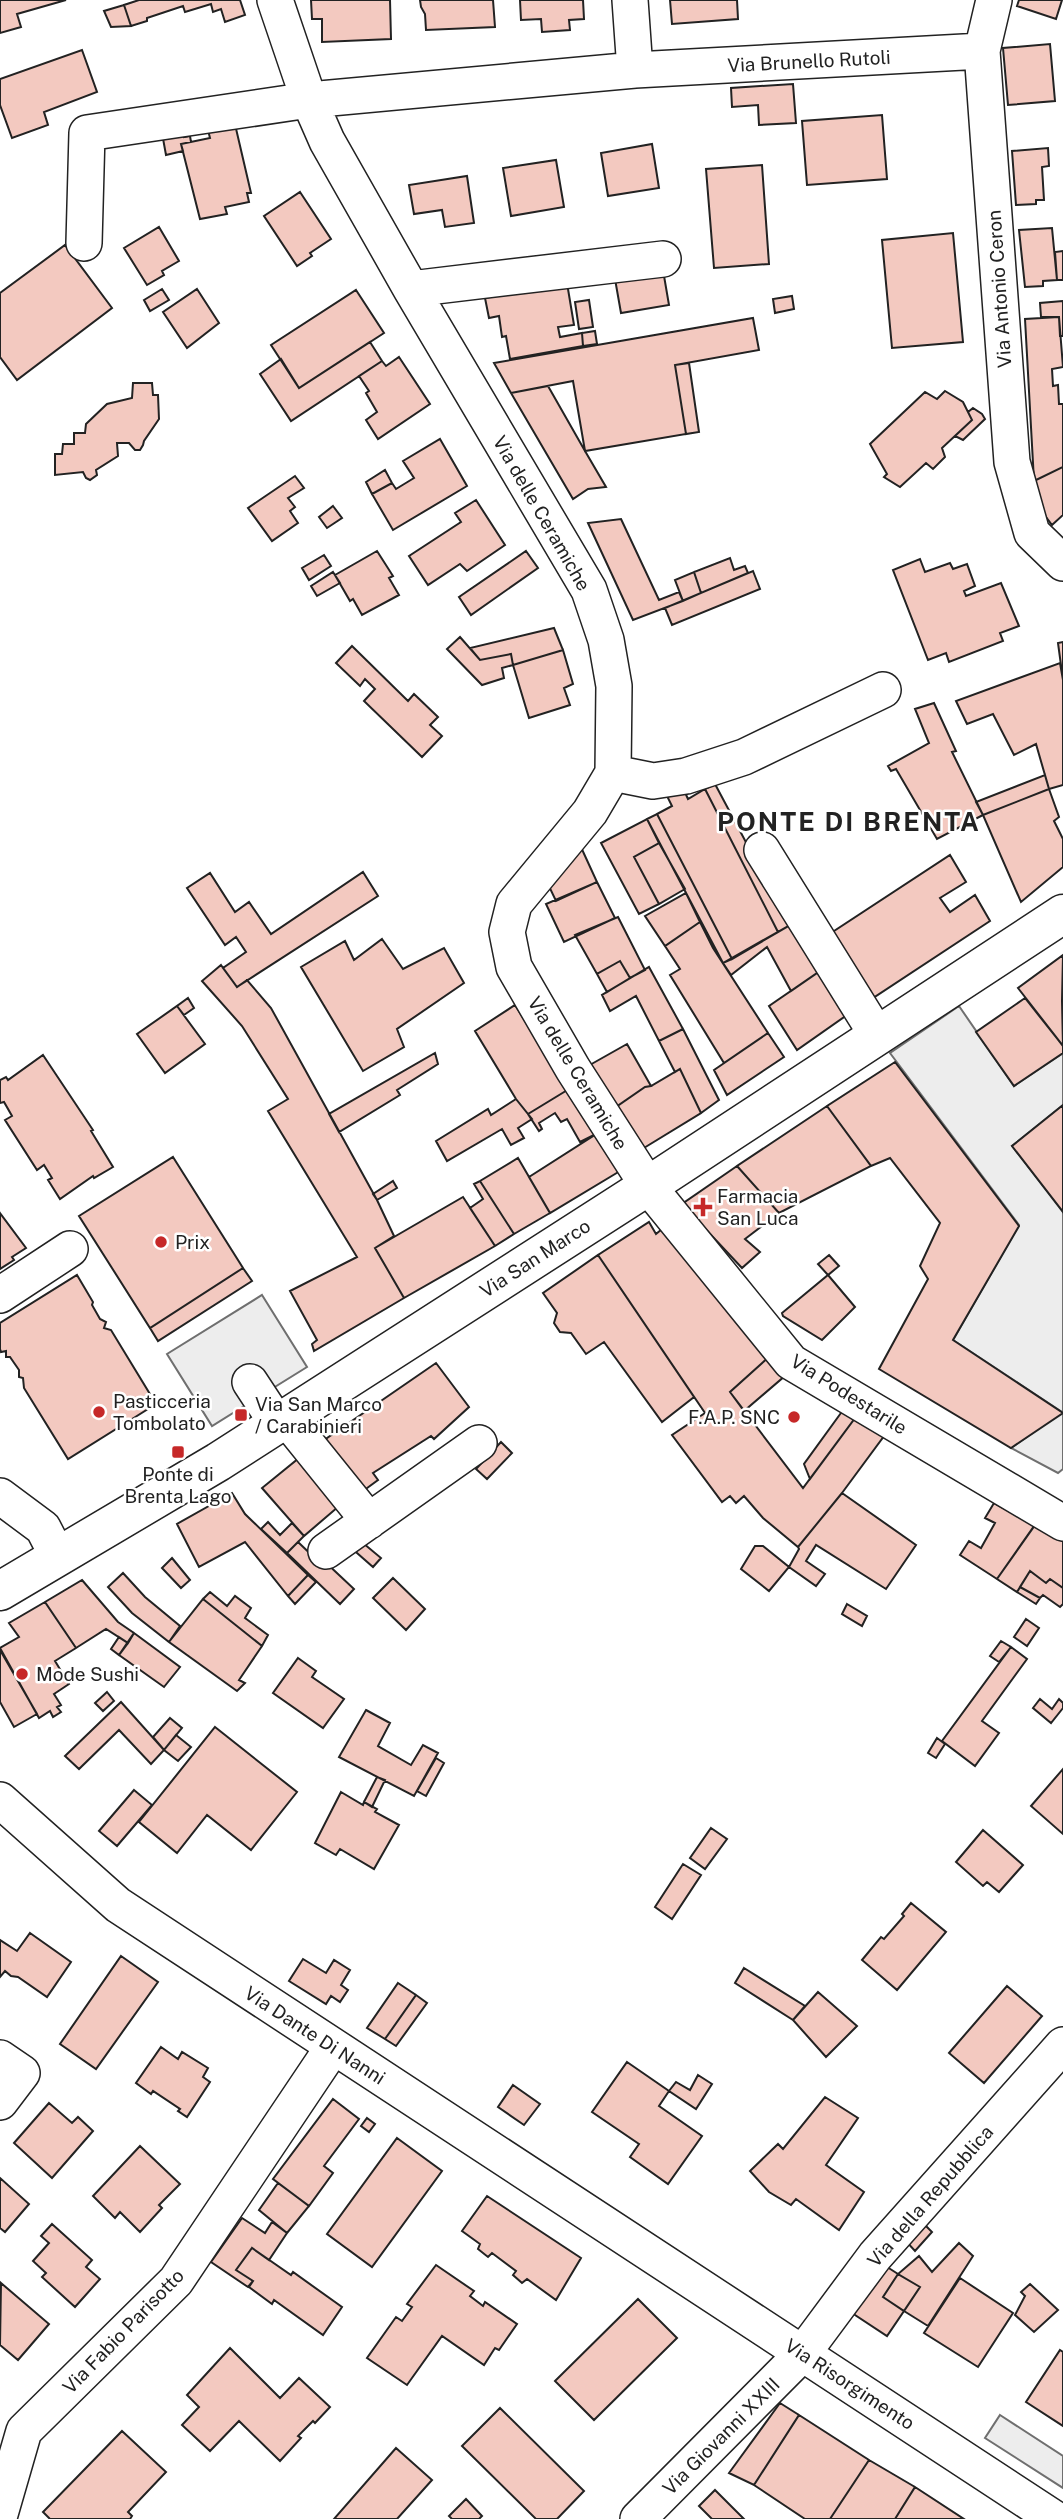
<svg xmlns="http://www.w3.org/2000/svg" width="1063" height="2519" font-family="'Public Sans',sans-serif">
<style>
.parking{fill:#ededed;stroke:#6f6f6f;stroke-width:2}
.building{fill:#f3c9c0;stroke:#222;stroke-width:2}
.lines{fill:none;stroke-linecap:round;stroke-linejoin:round}
.minor-casing{stroke:#222;stroke-width:38}
.major-casing{stroke:#222;stroke-width:41}
.minor{stroke:#fff;stroke-width:35}
.major{stroke:#fff;stroke-width:38}
.poi-dot{fill:#c62828;stroke:#fff;stroke-width:2.5}
.labels{text-anchor:middle;dominant-baseline:central;stroke-width:5;stroke-linejoin:round;paint-order:stroke}
.street-label{font-size:19px;fill:#222;stroke:#fff}
.poi-label{font-size:19px;fill:#222;stroke:#fff;text-anchor:start}
.district-label{font-size:26px;font-weight:bold;letter-spacing:2px;fill:#222;stroke:#fff}
</style>
<rect width="100%" height="100%" fill="#fff"/>
<path class="parking" d="M959,1006l55,80 49,-33v52l-51,41 51,65v258l-5,4 -47,-25 51,-36 -109,-72 66,-115 -129,-172z
M262,1295l45,72 -95,59 -45,-72z
M1000,2415l63,41v32l-78,-50z"/>
<path class="building" d="M0,0h66l-49,14 4,13 -21,6z
M139,0h101l5,15 -20,7 -4,-13 -8,3 -2,-8 -26,8 -2,-6 -36,12v3l-16,5 -7,-21z
M311,0h79l1,39 -69,3v-23h-10z
M420,0h73l2,27 -69,3 -1,-16 -4,-7z
M520,0h63l1,19 -15,1 1,10 -28,2 -1,-13 -20,1z
M670,0h67l1,19 -66,5z
M1019,0h43l-6,19 -39,-13z
M124,5l7,21 -20,1 -7,-16z
M1050,44l5,57 -47,4 -5,-57z
M82,50l15,42 -53,20 4,13 -36,13 -12,-33v-26z
M793,84l3,39 -37,2 -1,-20 -26,2 -1,-19z
M882,115l5,64 -80,6 -5,-64z
M234,120l17,73h-4l2,9 -24,5 2,7 -27,5 -19,-75 29,-6 -3,-12z
M182,129l2,8 6,-1 1,6 -10,2 2,7 -17,4 -4,-22z
M652,144l7,44 -51,8 -7,-43z
M1048,148l1,18 -7,1 2,33h-8v4l-20,1 -4,-54z
M556,160l8,47 -53,9 -8,-48z
M762,165l7,99 -55,4 -8,-99z
M467,176l7,47 -29,4 -3,-17 -28,4 -5,-29z
M300,192l31,47 -21,14 2,3 -15,10 -33,-50z
M159,227l20,34 -17,10 2,4 -17,10 -23,-37z
M1052,228l5,52 -14,1v5l-18,1 -6,-57z
M953,233l10,109 -71,6 -10,-108z
M65,245l47,63 -95,72 -17,-23v-64z
M1063,251v29h-6l-2,-28z
M663,270l6,35 -48,8 -6,-34z
M567,283l7,42 -16,2 2,10 22,-4 1,13 -73,13 -4,-23 -4,1 -3,-21 -10,2 -4,-20z
M162,289l7,11 -19,11 -6,-11z
M197,289l22,34 -32,25 -24,-36z
M356,290l28,43 -85,55 -28,-43z
M792,296l2,13 -19,4 -2,-14z
M589,300l4,27 -14,2 -4,-27z
M1063,301v35h-3l-1,-19h-18l-1,-14z
M1059,317l4,50 -11,2 1,17 5,-1 1,19h4v63l-29,14 -9,-162z
M753,318l6,32 -84,15 11,69 -101,17 -12,-70 -62,12 -17,-30z
M595,331l2,13 -14,2 -1,-13z
M370,342l12,19 -91,60 -31,-47 21,-15 18,29z
M399,357l31,47 -52,35 -12,-19 11,-8 -11,-19 3,-2 -10,-15 23,-15 4,5z
M689,363l10,69 -13,2 -11,-69z
M133,383h19l1,12h5l1,24 -15,22 -1,4 -3,5h-5l-6,-7h-12l1,13 -22,14 1,5 -7,5 -4,-2 -3,-6 -28,3v-21h7l1,-10h11v-11h11l1,-9 21,-20 25,-6z
M548,386l37,65 21,36 -18,2 -15,10 -62,-106z
M945,391l18,11 9,18 -30,28 3,9 -12,12 -7,-6 -26,24 -16,-10 3,-3 -17,-30 55,-52 12,7z
M973,408l9,6 3,5 -22,21 -8,-4 17,-16 -4,-8z
M440,439l27,47 -74,44 -21,-36 20,-11 4,6 18,-11 -11,-17z
M1063,467v48l-11,10 -15,-20 -3,-24z
M385,470l7,13 -20,11 -6,-12z
M295,476l9,12 -16,10 7,9 -5,4 8,12 -26,18 -24,-33z
M476,500l29,45 -38,26 -7,-7 -32,21 -19,-29 52,-34 -6,-9z
M333,506l9,12 -15,10 -8,-11z
M621,519l38,81 20,-8 4,9 -50,19 -45,-97z
M377,551l16,25 -4,2 10,17 -37,20 -9,-16 -3,2 -15,-26z
M526,551l12,17 -67,47 -12,-18z
M324,555l7,11 -22,14 -7,-12z
M730,558l4,12 11,-4 3,7 -47,20 -7,-21z
M920,559l5,13 25,-9 3,6 14,-5 8,22 -11,5 2,5 35,-13 18,43 -19,7 3,8 -54,21 -3,-9 -18,7 -35,-90z
M753,571l7,18 -88,36 -7,-17z
M333,572l7,11 -23,13 -6,-10z
M694,572l7,21 -18,8 -8,-21z
M554,628l9,22 -50,15 -2,-11 -31,6 -10,-12z
M460,637l20,23 31,-6 2,11 -11,3 2,10 -22,7 -35,-36z
M1063,642v38l-5,-37z
M352,646l56,55 6,-7 24,23 -8,8 12,11 -20,21 -58,-56 11,-12 -10,-10 -5,7 -24,-23z
M563,650l10,34 -9,4 6,17 -41,13 -16,-53z
M1060,663l3,17v105l-14,4 -13,-45 -22,11 -21,-41 -26,10 -11,-23z
M934,703l22,48 -4,1 31,63 -46,24 -41,-70 -5,2 -3,-5 41,-23 -14,-34z
M1045,775l4,14 -66,26 -7,-13z
M715,784l75,141 -12,7 -73,-143z
M683,788l5,11 17,-10 73,143 -46,27 -75,-145 15,-8 -5,-10z
M1049,789l10,28 -5,4 9,18v28l-42,35 -38,-87z
M657,814l75,145 -9,4 -76,-144z
M647,819l12,24 -25,14 25,47 -20,10 -38,-71z
M659,843l26,46 -26,15 -25,-47z
M580,845l17,37 -41,19 -10,-21z
M950,855l16,27 -26,16 10,14 25,-17 15,26 -117,77 -42,-65z
M363,872l15,24 -141,91 -14,-19 23,-16 -10,-15 -11,8 -38,-57 23,-15 25,39 14,-10 22,32z
M597,882l18,36 -51,24 -18,-38z
M686,893l14,29 -35,24 -20,-30z
M618,917l27,53 -15,8 -10,-17 -23,13 -22,-39z
M700,922l13,26 55,85 -44,30 -54,-88 10,-6 -15,-23z
M790,925l30,46 -29,20 -24,-44 -36,28 -8,-12z
M382,939l21,30 41,-21 20,35 -67,46 7,18 -41,24 -62,-104 44,-26 9,19z
M1063,955l-1,46 1,45 -45,-58z
M620,961l10,17 -23,14 -10,-18z
M221,965l16,22 10,-7 24,28 106,192 17,36 -19,12 29,50 -90,53 -2,-7 5,-4 -27,-49 67,-34 -89,-146 20,-12 -46,-73 -40,-45z
M649,967l34,62 -24,12 -23,-45 -26,15 -8,-16z
M820,971l27,44 -50,35 -28,-44z
M188,998l6,10 -10,7 -7,-9z
M1025,998l38,48v7l-49,33 -38,-54z
M515,1005l54,84 -41,25 -12,-15 -41,-68z
M177,1006l28,38 -40,29 -28,-39z
M683,1029l36,71 -18,13 -21,-44 -5,3 -16,-31z
M768,1033l16,24 -57,38 -13,-25z
M627,1044l24,42 -6,1 -32,22 -25,-43z
M435,1053l3,11 -41,26 3,5 -61,37 -10,-18z
M43,1055l50,75 -2,1 22,36 -19,11 -1,-2 -33,23 -12,-19 4,-2 -8,-13 -7,5 -32,-50 7,-4 -8,-14 -4,1v-23l6,-3 2,3z
M895,1062l124,164 -66,114 110,73 -52,35 -132,-79 49,-90 -8,-13 20,-43 -50,-65 -19,8 -44,-60z
M680,1069l21,44 -62,38 -26,-42 32,-22 6,-1z
M569,1089l29,44 -18,9 -13,-23 -6,3 -6,-9 -16,10 3,6 -3,2 -11,-17z
M516,1099l16,20 -14,9 6,10 -13,7 -9,-16 -55,32 -11,-20 52,-32 3,6z
M1063,1105v107l-51,-66z
M827,1106l44,60 -92,47 -42,-47z
M598,1133l22,38 -70,42 -21,-36z
M173,1157l70,111 -93,60 -71,-112z
M518,1158l32,55 -36,21 -34,-53z
M737,1166l42,47 -34,26 15,13 -18,16 -60,-64z
M393,1181l4,7 -20,12 -4,-6z
M480,1181l34,53 -19,12 -25,-38 13,-9 -9,-15z
M463,1197l32,49 -91,52 -29,-50z
M0,1213l26,35 -14,9 2,3 -14,9z
M649,1222l7,12 11,-9 104,130 -41,37 73,96 55,-74 29,18 -45,61 -44,54 -35,-29 -19,-22 -8,7 -6,-7 -8,6 -50,-67 33,-22 -107,-158z
M598,1255l96,142 -32,25 -58,-80 -18,12 -15,-21 -11,-1 -6,-9 3,-10 -14,-20z
M829,1255l10,11 -11,9 -10,-11z
M243,1268l9,13 -94,60 -8,-13z
M77,1275l16,27 -1,3 8,14 6,3 -2,6 7,2 45,74 -88,55 -44,-71 -1,-10 -4,-1v-7l-9,-13h-4v-6l-5,1 -1,-3v-26z
M828,1275l27,32 -33,33 -39,-24 -1,-3z
M771,1355l22,14 -49,42 -14,-19z
M436,1363l33,44 -35,32 -3,-3 -58,37 5,7 -19,14 -42,-49z
M846,1406l12,8 -48,65 -6,-15z
M501,1442l11,11 -25,26 -11,-10z
M304,1454l41,47 -41,35 -42,-48z
M232,1493l13,21 63,61 -20,21 -43,-54 -46,25 -22,-43z
M842,1493l74,52 -30,44 -70,-44 -10,16 19,13 -9,12 -27,-19 10,-18 -1,-2z
M994,1503l41,22 -38,54 -37,-24 9,-14 12,7 14,-25 -10,-5z
M1039,1519l24,16v53l-13,-9 -4,4 -16,-12 -13,21 -20,-13z
M268,1522l12,13 12,-12 12,13 -17,17 -26,-24z
M357,1538l24,20 -8,9 -24,-21z
M298,1542l22,21 3,-3 31,29 -14,15 -53,-51z
M755,1546h8l26,21 -20,24 -28,-22z
M172,1558l18,22 -9,8 -19,-20z
M1030,1571l16,12 4,-4 13,9v16l-3,3 -17,-12 -3,3 -20,-11z
M123,1573l22,24 35,29 -11,16 -37,-29 -24,-26z
M308,1575l8,7 -21,22 -7,-8z
M393,1578l32,31 -19,21 -33,-32z
M82,1580l36,42 16,11 -6,10 -22,-14 -30,19 -31,-46z
M1020,1587l20,11 -4,6 -19,-12z
M210,1592l17,14 8,-10 16,12 -6,10 23,17 -6,11 -59,-47z
M203,1599l59,47 -23,34 6,3 -8,8 -68,-49z
M45,1602l31,46 -21,13 14,23 -15,10 7,11 -4,2 4,5 -8,5 -3,-6 -11,7 -39,-70 19,-11 -10,-14z
M847,1604l20,12 -5,10 -20,-12z
M1026,1619l13,9 -12,18 -13,-9z
M134,1633l46,34 -16,20 -45,-32z
M119,1637l9,6 -9,12 -8,-6z
M1001,1641l10,6 -12,15 -9,-6z
M1011,1647l16,12 -45,62 17,12 -24,33 -33,-25z
M0,1650l37,64 -23,13 -14,-25z
M298,1658l18,13 -4,6 32,22 -21,29 -50,-35z
M107,1692l7,9 -11,10 -8,-8z
M1040,1699l12,10 7,-10 4,4v5l-12,15 -18,-15z
M121,1702l43,48 -13,14 -32,-34 -40,39 -14,-13z
M366,1710l24,13 -12,23 33,19 12,-20 15,8 -24,43 -75,-39z
M170,1718l12,10 -18,22 -11,-13z
M215,1727l82,65 -46,58 -44,-35 -30,38 -38,-31z
M176,1735l15,12 -13,14 -14,-11z
M937,1738l8,6 -9,14 -8,-5z
M436,1758l8,5 -18,33 -9,-5z
M1063,1769v65l-32,-28z
M377,1777l8,3 -13,27 -8,-5z
M134,1790l18,15 -35,41 -18,-15z
M341,1792l22,13 1,-3 13,7 -2,3 24,13 -25,44 -34,-20 -4,6 -21,-12z
M711,1828l16,11 -22,30 -15,-11z
M983,1830l40,35 -24,27 -12,-10 -4,4 -27,-24z
M683,1864l18,11 -29,44 -17,-12z
M911,1903l35,29 -49,58 -35,-30 19,-23 3,2 20,-23 -2,-2z
M30,1933l41,29 -24,35 -29,-20 -7,-1 -6,-5 -5,6v-37l17,11z
M121,1956l37,26 -62,87 -36,-25z
M303,1959l23,14 8,-13 16,10 -9,15 7,5 -8,12 -9,-6 -5,8 -37,-23z
M744,1968l61,38 -12,14 -58,-37z
M398,1983l18,12 -31,44 -18,-11z
M1007,1986l35,30 -58,67 -35,-30z
M818,1992l39,34 -31,31 -33,-37z
M416,1995l11,8 -31,43 -11,-7z
M161,2047l17,12 4,-7 26,16 -5,9 7,5 -23,35 -9,-6 2,-2 -27,-18 -2,3 -15,-11z
M627,2062l42,29 -10,15 43,30 -34,48 -38,-27 9,-13 -47,-32z
M698,2075l14,9 -16,25 -27,-18 7,-9 14,8z
M513,2085l27,19 -16,21 -26,-18z
M825,2097l33,21 -32,47 38,27 -25,38 -43,-31 -5,6 -22,-13 -19,-21 28,-27 5,5z
M333,2099l26,20 -35,47 9,7 -24,33 -36,-27z
M49,2103l23,20 6,-6 15,14 -41,47 -38,-35z
M367,2118l8,6 -6,8 -8,-6z
M397,2138l45,33 -70,96 -45,-33z
M140,2146l40,38 -21,21 3,3 -22,24 -20,-20 -5,6 -22,-22z
M0,2178l29,26 -24,28 -5,-4z
M278,2183l31,23 -22,27 -28,-23z
M487,2196l94,62 -25,42 -29,-21 -5,4 -9,-8 3,-4 -24,-18 -4,4 -10,-8 2,-5 -18,-13z
M242,2218l23,15 7,-11 15,11 -18,27 -17,-12 -16,22 17,11 -5,6 -37,-25z
M922,2222l10,10 -17,19 -10,-11z
M52,2224l40,36 -6,7 14,12 -25,28 -33,-30 4,-4 -13,-12 16,-18 -8,-7z
M959,2243l14,13 -45,70 -24,-15 16,-24 -22,-13 21,-18 13,16z
M252,2248l39,27 2,-3 49,35 -19,28 -49,-35 -2,4 -23,-17 4,-6 -17,-11z
M436,2265l38,26 -4,5 13,10 2,-4 32,22 -18,26 -4,-2 -11,17 -42,-29 -35,49 -40,-27 29,-41 6,4 10,-14 -5,-3z
M884,2265l14,9 -15,23 21,14 -17,25 -35,-23z
M898,2274l22,13 -16,24 -21,-14z
M960,2278l53,35 -35,54 -54,-34z
M1,2283l48,41 -31,36 -18,-15z
M1030,2284l28,26 -24,22 -19,-17 10,-19 -4,-4z
M638,2299l39,39 -83,82 -39,-39z
M230,2348l50,50 19,-20 31,29 -15,16 -2,-2 -15,15 3,2 -21,23 -41,-40 -29,30 -28,-26 17,-18 -12,-12z
M1060,2350l3,2v74l-37,-24z
M780,2403l19,12 -45,70 -25,-12z
M500,2408l84,83 -27,28h-21l-74,-73z
M799,2415l70,45 -39,59h-25l-51,-34z
M122,2431l44,41 -38,40 4,4 -2,3h-80l-7,-7z
M396,2448l36,32 -35,39h-63z
M869,2460l46,27 -20,32h-65z
M915,2487l49,32h-69z
M715,2490l29,29h-32l-13,-13z
M466,2499l16,17 -3,3h-27l-3,-3z"/>
<g class="lines">
<g class="minor-casing">
<path id="minor" d="M275,0l34,100 18,41 84,148 178,301 17,50 8,46 -1,87 -23,39 -76,92 -7,28 7,35 59,102 75,117 143,176 272,161
M630,0l5,70
M994,0l-12,51 30,411 20,71 31,30
M84,243l3,-110 222,-33 326,-30 347,-19
M411,289l252,-30
M613,773l40,8 33,-5 58,-19 139,-67
M762,850l115,185
M0,1295l70,-46
M250,1382l27,41
M286,1418l83,103
M0,1496l43,32 15,29
M326,1551l153,-108
M0,1800l118,105 937,614
M0,2058l22,15 -22,29
M0,2514l24,-83 152,-150 157,-234
M638,2519l165,-166 72,-97 188,-211"/>
</g>
<g class="major-casing">
<path id="major" d="M0,1591l218,-129 430,-276 415,-272"/>
</g>
<use href="#minor" class="minor"/>
<use href="#major" class="major"/>
</g>
<g class="poi-dot">
<path d="M699.5 1196.5h7v7h7v7h-7v7h-7v-7h-7v-7h7z"/>
<circle cx="161" cy="1242" r="7"/>
<circle cx="99" cy="1412" r="7"/>
<rect x="234" y="1408" width="14" height="14" rx="3.5"/>
<circle cx="794" cy="1417" r="7"/>
<rect x="171" y="1445" width="14" height="14" rx="3.5"/>
<circle cx="22" cy="1674" r="7"/>
</g>
<g class="labels">
<g class="street-label">
<text transform="translate(809 61) rotate(-3)">Via Brunello Rutoli</text>
<text transform="translate(999 289) rotate(-94)">Via Antonio Ceron</text>
<text transform="translate(542 513) rotate(60)">Via delle Ceramiche</text>
<text transform="translate(578 1073) rotate(59)">Via delle Ceramiche</text>
<text transform="translate(535 1258) rotate(-33)">Via San Marco</text>
<text transform="translate(849 1394) rotate(32)">Via Podestarile</text>
<text transform="translate(315 2035) rotate(33)">Via Dante Di Nanni</text>
<text transform="translate(930 2196) rotate(-49)">Via della Repubblica</text>
<text transform="translate(123 2331) rotate(-46)">Via Fabio Parisotto</text>
<text transform="translate(850 2384) rotate(33)">Via Risorgimento</text>
<text transform="translate(721 2436) rotate(-45)">Via Giovanni XXIII</text>
</g>
<g class="poi-label">
<text x="717" y="1196">Farmacia<tspan x="717" dy="22">San Luca</tspan></text>
<text x="175" y="1242">Prix</text>
<text x="113" y="1401">Pasticceria<tspan x="113" dy="22">Tombolato</tspan></text>
<text x="255" y="1404">Via San Marco<tspan x="255" dy="22">/ Carabinieri</tspan></text>
<text x="780" y="1417" text-anchor="end">F.A.P. SNC</text>
<text x="178" y="1474" text-anchor="middle">Ponte di<tspan x="178" dy="22">Brenta Lago</tspan></text>
<text x="36" y="1674">Mode Sushi</text>
</g>
<g class="district-label">
<text x="849" y="821">PONTE DI BRENTA</text>
</g>
</g>
</svg>
